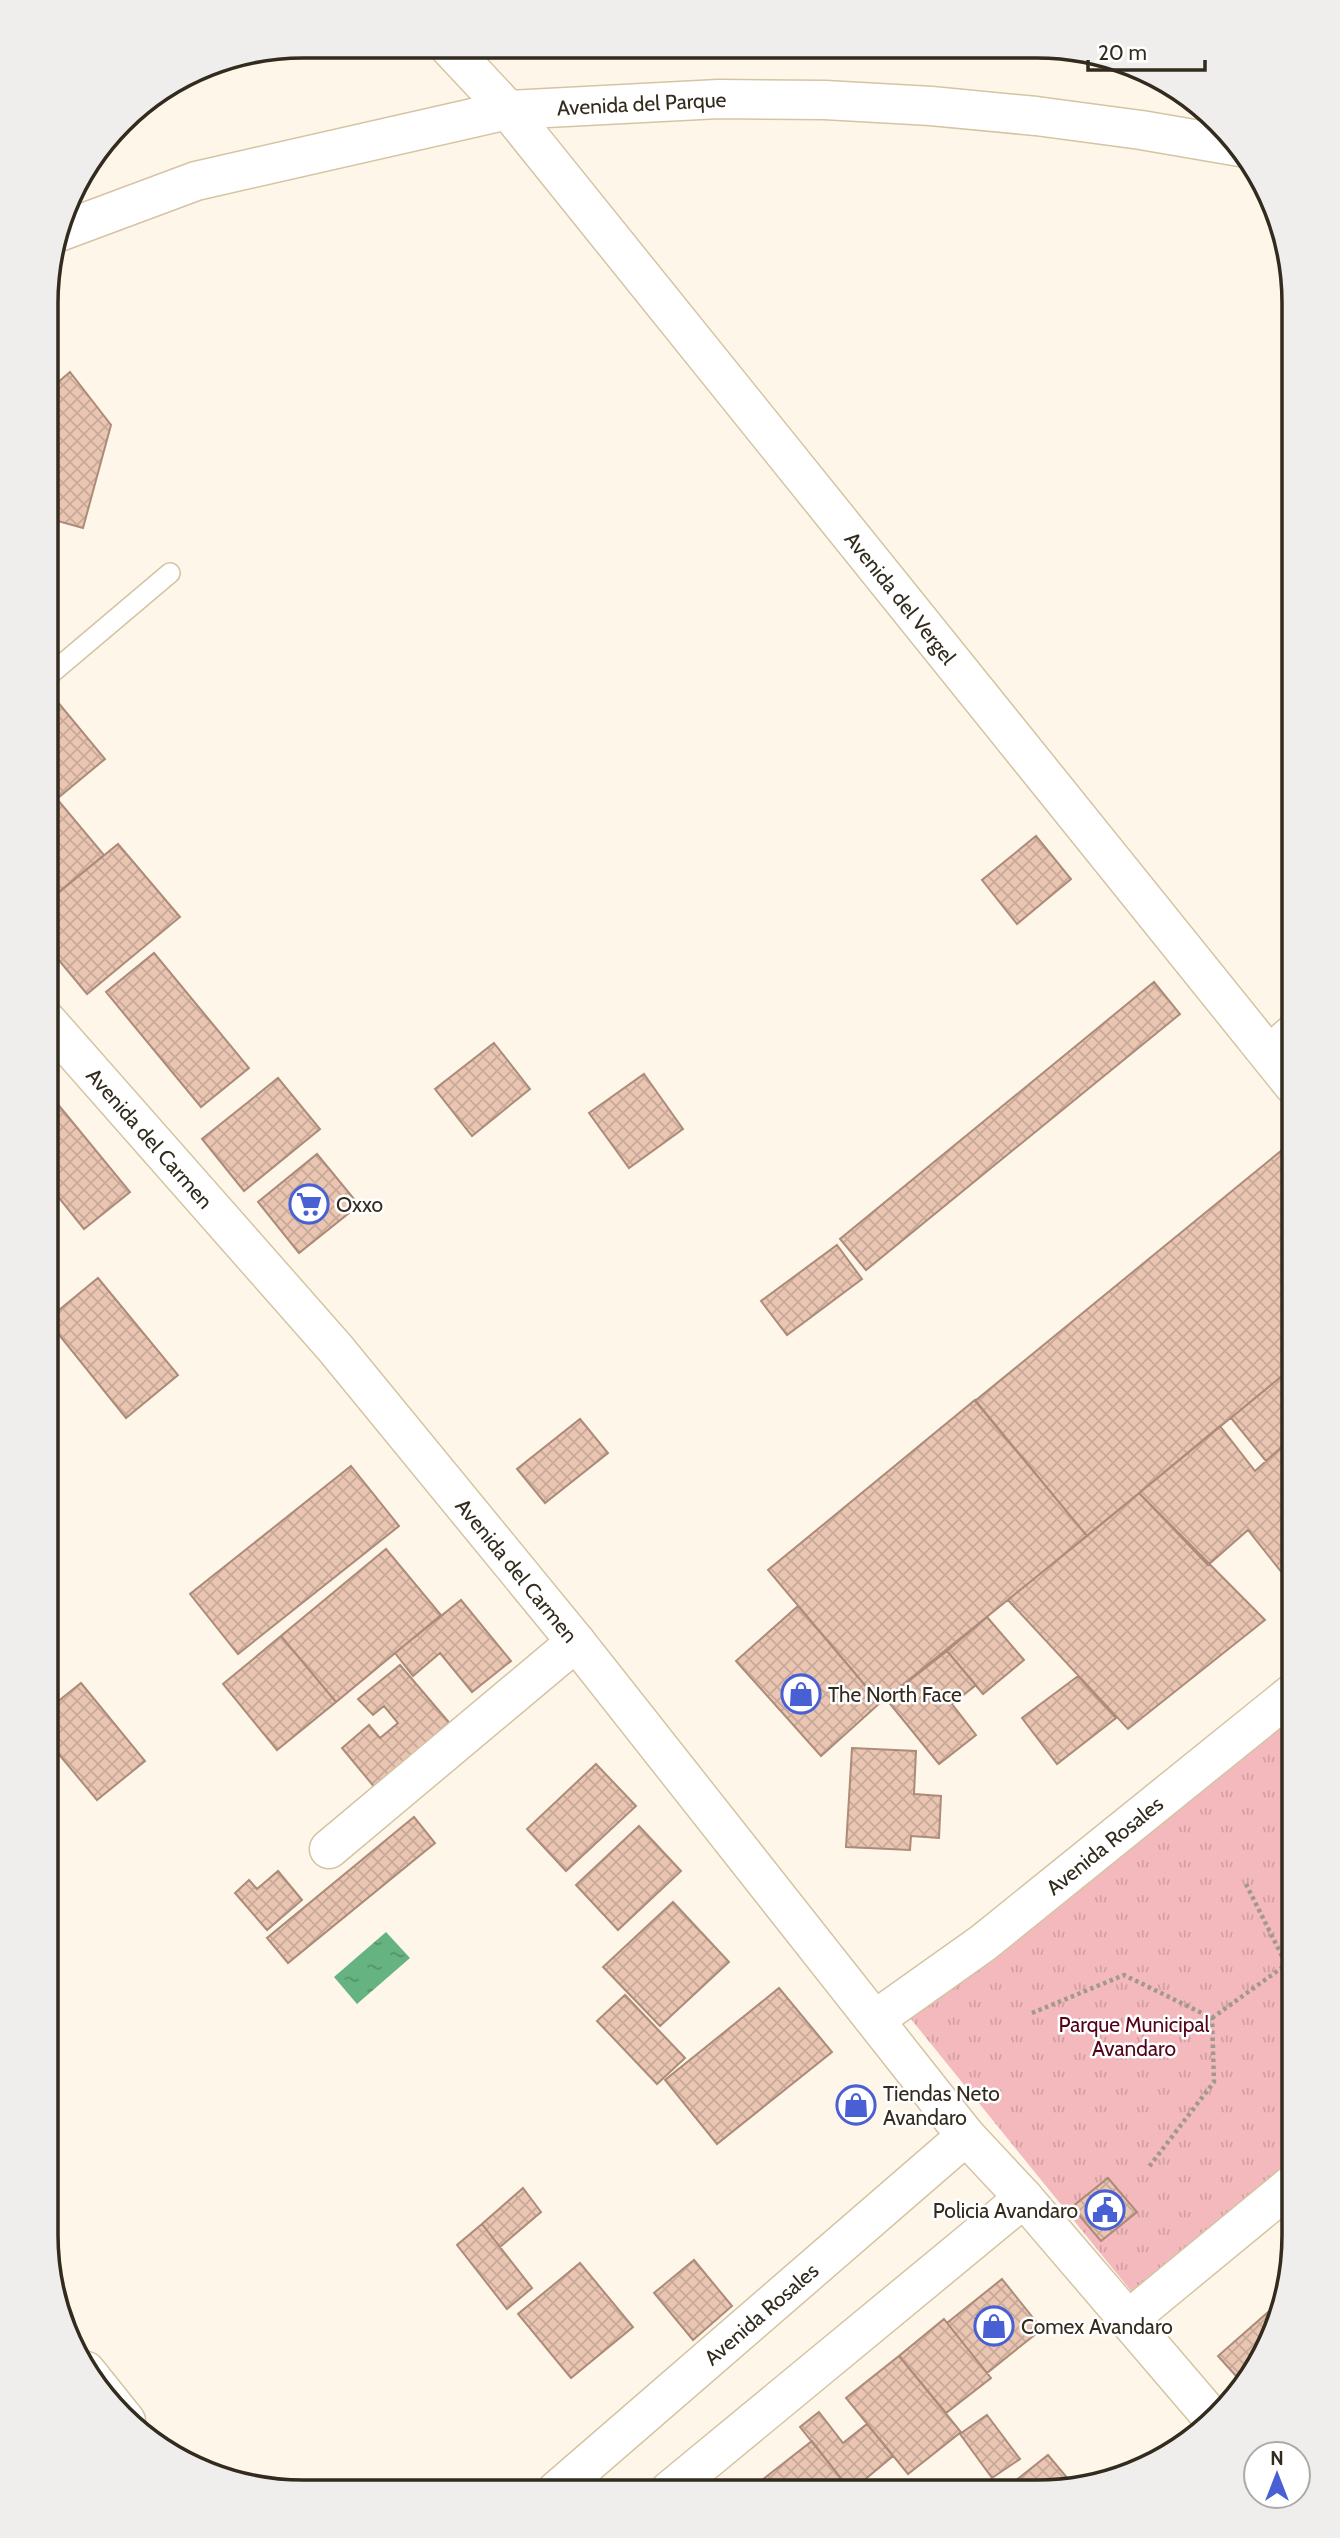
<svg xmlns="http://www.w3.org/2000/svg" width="1340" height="2538" font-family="Cabin,sans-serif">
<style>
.park{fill:url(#park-tufts)}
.water{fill:url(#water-ripples)}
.building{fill:url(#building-cross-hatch);stroke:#ad8b79;stroke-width:2}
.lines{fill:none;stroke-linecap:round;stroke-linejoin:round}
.service-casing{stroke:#d5c4a3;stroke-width:22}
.minor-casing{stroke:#d5c4a3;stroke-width:41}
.tertiary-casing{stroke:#d5c4a3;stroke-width:41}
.path{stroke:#a0998c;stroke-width:4.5;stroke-dasharray:3.5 3.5;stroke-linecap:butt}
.service{stroke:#fff;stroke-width:19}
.minor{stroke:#fff;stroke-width:38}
.tertiary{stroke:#fff;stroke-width:38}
.labels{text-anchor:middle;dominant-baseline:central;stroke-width:5;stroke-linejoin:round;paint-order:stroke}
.street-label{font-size:21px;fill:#322b1e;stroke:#fff}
.poi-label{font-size:21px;fill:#322b1e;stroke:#fff;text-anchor:start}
.park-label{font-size:21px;fill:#530418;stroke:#fff}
.rim{fill:none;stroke:#322b1e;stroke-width:3.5}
</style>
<defs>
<pattern id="park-tufts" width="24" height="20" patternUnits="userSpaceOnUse" patternTransform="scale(1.75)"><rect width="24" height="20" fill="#f4b9bd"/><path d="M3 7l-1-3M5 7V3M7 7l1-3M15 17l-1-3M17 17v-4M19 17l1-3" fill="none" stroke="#d29fa2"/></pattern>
<pattern id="water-ripples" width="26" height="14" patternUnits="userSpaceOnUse" patternTransform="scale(1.75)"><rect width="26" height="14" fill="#66b382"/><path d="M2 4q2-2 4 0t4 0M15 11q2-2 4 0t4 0" fill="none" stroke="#55926a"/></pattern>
<pattern id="building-cross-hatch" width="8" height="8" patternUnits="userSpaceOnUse" patternTransform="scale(1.75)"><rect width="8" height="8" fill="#e9c5b2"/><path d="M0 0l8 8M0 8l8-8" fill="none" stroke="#c8a999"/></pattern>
</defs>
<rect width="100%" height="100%" fill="#fef7e9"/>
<path class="park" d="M1294,1698v473l-159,125 -229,-283z"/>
<path class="water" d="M386,1932l24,26 -53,46 -23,-27z"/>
<path class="building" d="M70,372l41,53 -28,103 -36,-10 1,-127z
M56,700l49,59 -58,48v-100z
M57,799l47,56 -49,40 -8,-10v-78z
M1036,836l35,43 -54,45 -35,-44z
M118,844l62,73 -93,77 -40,-48v-44z
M154,953l95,115 -48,39 -95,-115z
M1154,982l26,32 -314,256 -26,-31z
M494,1043l36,46 -58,47 -37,-47z
M644,1074l39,55 -54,39 -40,-55z
M278,1078l42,51 -76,62 -42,-52z
M47,1091l83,101 -46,37 -37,-46z
M1293,1141l1,225 -207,170 -112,-135z
M317,1154l42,51 -60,48 -41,-51z
M837,1245l25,34 -75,56 -26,-34z
M98,1278l80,97 -52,43 -79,-98z
M1294,1366v70l-28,25 -35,-43z
M975,1400l112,136 -207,167 -112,-133z
M580,1419l28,34 -63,50 -28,-34z
M1220,1426l35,45 39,-35v152l-46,-58 -40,35 -69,-72z
M351,1466l48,60 -161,128 -48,-60z
M1139,1493l126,127 -137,109 -120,-129z
M386,1549l55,66 -105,87 -55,-66z
M461,1600l50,61 -39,31 -32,-39 -27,23 -18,-23z
M798,1606l82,97 -59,53 -85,-95z
M987,1617l37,43 -41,34 -36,-43z
M281,1636l55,66 -59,48 -54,-66z
M947,1651l29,34 -24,19 24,31 -37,29 -53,-65z
M400,1665l52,61 -76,63 -34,-41 27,-23 11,13 18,-15 -14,-17 -11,9 -15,-16z
M1078,1676l38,42 -59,46 -35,-46z
M81,1683l64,78 -48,39 -51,-61v-28z
M852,1748l64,3 -2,43 27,2 -2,42 -28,-2 -1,14 -64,-3z
M596,1764l40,42 -70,65 -39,-42z
M414,1817l21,26 -147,120 -21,-25z
M639,1826l42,45 -63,59 -42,-45z
M278,1871l24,29 -35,30 -32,-37 14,-13 8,9z
M673,1902l56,60 -69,64 -57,-59z
M779,1988l53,64 -115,92 -52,-64z
M625,1995l60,63 -28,26 -60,-63z
M1108,2178l29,34 -36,29 -29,-34z
M523,2188l18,24 -41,35 -18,-23z
M482,2224l50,64 -25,21 -50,-64z
M694,2260l38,46 -39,34 -39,-47z
M580,2263l53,64 -62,51 -53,-64z
M1002,2279l40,50 -55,44 -40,-50z
M1283,2299l-8,34 -30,53 -27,-30z
M944,2319l47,59 -45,35 -47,-57z
M899,2356l62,76 -53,42 -62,-76z
M819,2412l24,31 24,-19 26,32 -42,35 -51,-64z
M987,2415l33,44 -28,19 -32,-44z
M812,2441l39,50 -80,1 -9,-12z
M1048,2455l26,31 -37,6h-36z"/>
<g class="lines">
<g class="service-casing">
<path id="service" d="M47,677l123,-104"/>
</g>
<g class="minor-casing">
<g id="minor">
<path id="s1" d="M448,46l60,64 786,976"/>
<path id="s2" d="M59,232l137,-51 312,-71 211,-11 106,1 106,6 105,10 105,14 99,17"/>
<path d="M1270,1054l24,-21"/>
<path d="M329,1849l247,-207"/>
<path id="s3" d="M876,2019l107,-76 311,-251"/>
<path d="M1024,2198l189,221"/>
<path d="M1129,2319l165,-136"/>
<path d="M86,2371l40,50"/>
</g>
</g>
<g class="tertiary-casing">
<g id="tertiary">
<path id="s4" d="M47,1021l288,327 241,294 390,494 58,62 -355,293"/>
<path id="s5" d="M556,2491l410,-355"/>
</g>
</g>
<path class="path" d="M1246,1884l40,80 8,6
M1294,1933l-11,-17 6,-43 5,-3
M1032,2013l92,-38 88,43 2,64 -66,86
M1212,2018l82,-59"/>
<use href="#service" class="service"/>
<use href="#minor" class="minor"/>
<use href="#tertiary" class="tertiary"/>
</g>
<defs>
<g id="supermarket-ring" transform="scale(2.0125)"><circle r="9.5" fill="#fff" stroke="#4860d4" stroke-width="1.5"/><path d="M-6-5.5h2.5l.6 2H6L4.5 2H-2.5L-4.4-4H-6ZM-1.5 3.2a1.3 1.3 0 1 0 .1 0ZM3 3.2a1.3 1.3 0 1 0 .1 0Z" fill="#4860d4"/></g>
<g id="shop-ring" transform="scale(2.0125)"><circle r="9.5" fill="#fff" stroke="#4860d4" stroke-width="1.5"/><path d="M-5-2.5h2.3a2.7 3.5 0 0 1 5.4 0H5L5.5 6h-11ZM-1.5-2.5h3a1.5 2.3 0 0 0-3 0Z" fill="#4860d4"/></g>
<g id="civic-ring" transform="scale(2.0125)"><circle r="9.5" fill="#fff" stroke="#4860d4" stroke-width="1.5"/><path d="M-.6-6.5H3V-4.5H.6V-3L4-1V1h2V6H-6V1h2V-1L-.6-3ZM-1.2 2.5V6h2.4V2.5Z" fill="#4860d4"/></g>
</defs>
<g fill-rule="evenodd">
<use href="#supermarket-ring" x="309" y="1204"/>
<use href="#shop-ring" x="801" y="1694"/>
<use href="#shop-ring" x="856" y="2105"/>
<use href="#civic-ring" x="1105" y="2210"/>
<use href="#shop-ring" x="994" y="2326"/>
</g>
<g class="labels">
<g class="street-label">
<text stroke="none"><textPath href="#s2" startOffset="600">Avenida del Parque</textPath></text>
<text stroke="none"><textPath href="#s1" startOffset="714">Avenida del Vergel</textPath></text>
<text stroke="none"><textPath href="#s4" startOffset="156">Avenida del Carmen</textPath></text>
<text stroke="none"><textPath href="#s4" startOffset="723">Avenida del Carmen</textPath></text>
<text stroke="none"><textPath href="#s3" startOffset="287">Avenida Rosales</textPath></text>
<text stroke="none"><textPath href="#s5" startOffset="271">Avenida Rosales</textPath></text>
</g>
<g class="poi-label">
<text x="336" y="1204">Oxxo</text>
<text x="828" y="1694">The North Face</text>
<text x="883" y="2093">Tiendas Neto<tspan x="883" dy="24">Avandaro</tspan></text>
<text x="1078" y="2210" text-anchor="end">Policia Avandaro</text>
<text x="1021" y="2326">Comex Avandaro</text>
</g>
<g class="park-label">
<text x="1134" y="2024">Parque Municipal<tspan x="1134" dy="24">Avandaro</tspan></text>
</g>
</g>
<path d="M0 0H1340V2538H0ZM303 58H1037A245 245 0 0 1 1282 303V2235A245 245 0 0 1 1037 2480H303A245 245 0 0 1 58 2235V303A245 245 0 0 1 303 58Z" fill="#efeeed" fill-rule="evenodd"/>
<path class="rim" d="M303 58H1037A245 245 0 0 1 1282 303V2235A245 245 0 0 1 1037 2480H303A245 245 0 0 1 58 2235V303A245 245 0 0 1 303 58Z"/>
<g transform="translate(1277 2475)"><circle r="33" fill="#ffffff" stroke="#adaaa5" stroke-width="2"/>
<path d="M0-5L12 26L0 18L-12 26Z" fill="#4860d4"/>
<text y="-10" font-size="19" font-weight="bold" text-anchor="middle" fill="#322b1e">N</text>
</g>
<path d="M1088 60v10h117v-10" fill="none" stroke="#322b1e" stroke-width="3.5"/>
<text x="1098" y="60" font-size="21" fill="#322b1e" stroke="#ffffff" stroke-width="5" paint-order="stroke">20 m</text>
</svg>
